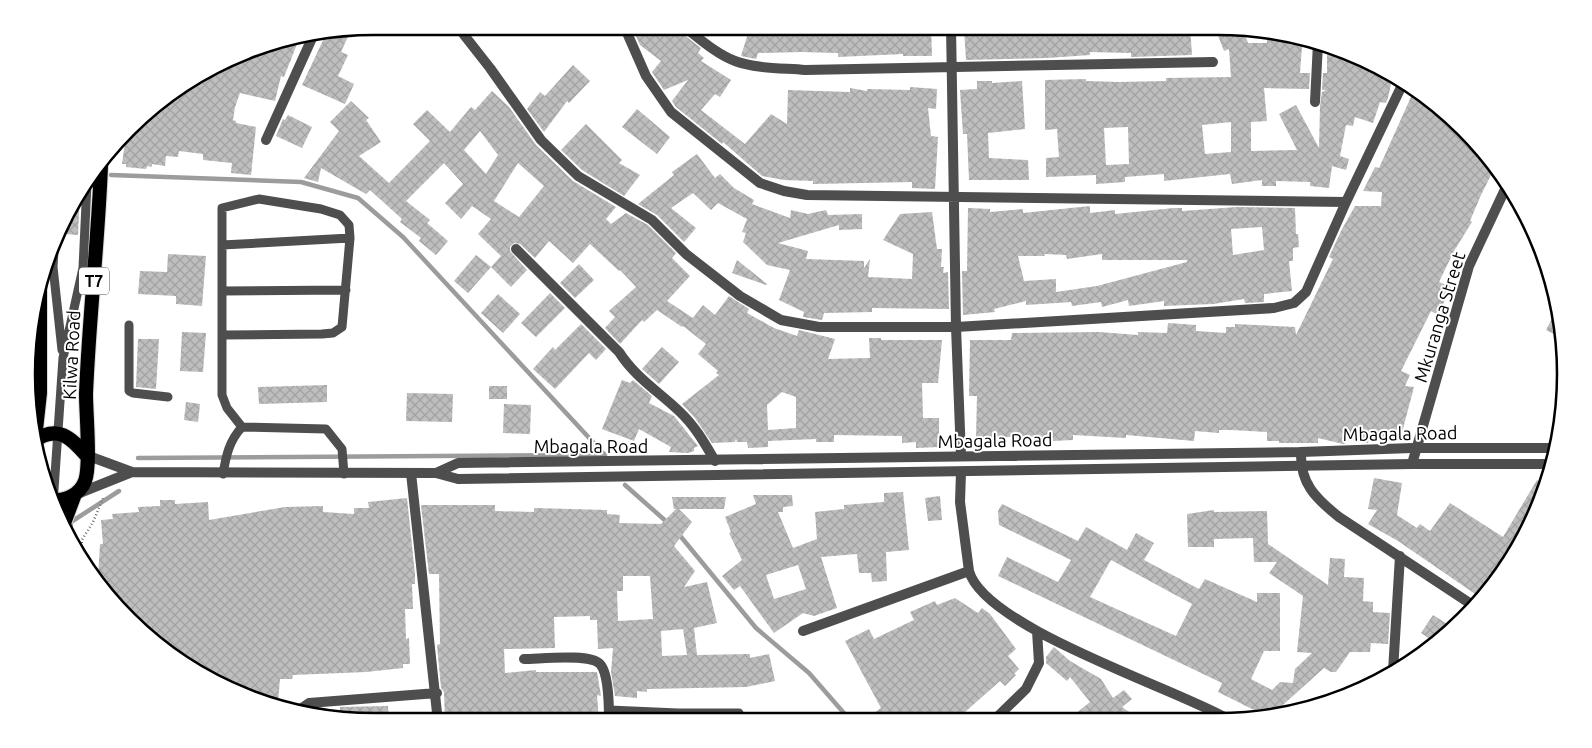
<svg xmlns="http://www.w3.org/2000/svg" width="1592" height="748" font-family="Ubuntu,sans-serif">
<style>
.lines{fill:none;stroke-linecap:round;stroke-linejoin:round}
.stream{stroke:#9c9c9c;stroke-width:4.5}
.building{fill:url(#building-cross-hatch);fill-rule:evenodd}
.trunk-casing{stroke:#dbdbdb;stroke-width:16}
.path{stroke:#707070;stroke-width:2.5;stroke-dasharray:1 2.5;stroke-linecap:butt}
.service{stroke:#4e4e4e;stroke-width:9}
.minor{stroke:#4e4e4e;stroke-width:10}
.tertiary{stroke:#4e4e4e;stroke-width:10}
.trunk{stroke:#000;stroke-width:14}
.labels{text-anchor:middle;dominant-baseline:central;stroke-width:4;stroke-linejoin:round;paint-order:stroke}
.shield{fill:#fff;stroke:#4c4c4c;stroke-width:1}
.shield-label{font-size:16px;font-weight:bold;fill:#000}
.street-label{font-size:18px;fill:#000;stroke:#fff}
.rim{fill:none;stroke:#000;stroke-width:2.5}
</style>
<defs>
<pattern id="building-cross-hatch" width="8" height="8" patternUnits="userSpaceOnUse" patternTransform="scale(1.25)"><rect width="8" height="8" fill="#bebebe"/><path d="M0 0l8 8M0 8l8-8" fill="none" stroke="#a2a2a2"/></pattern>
</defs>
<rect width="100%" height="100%" fill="#fff"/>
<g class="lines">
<path class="stream" d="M111,175l190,7 57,16 45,39 202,218
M138,458l467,-3
M625,485l43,38
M677,532l79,96 53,45 41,47
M69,540l2,-18 48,-31"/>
</g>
<path class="building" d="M643,26h33l3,5 22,17 -3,5 6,5 -3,3 30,19 -11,17 -5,-3 -14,16 44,34 26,-30 16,10 1,-34 62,2v-4l17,3v-2l43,1v-3l27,2 -1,20 -8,-1 3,28 7,1 -3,52 -23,-1v-6l-99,2v-3l-29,-1 -22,-4 -39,-34 -1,2 -46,-37 -4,-6 16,-21 -24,10 -12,-18 9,-11 -21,-16 -4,-9z
M695,26h21l-8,11z
M771,26h160l1,30h-29v-2l-65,3v-4l-37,-1 -43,1 -2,6 -15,-3 9,-29 21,6z
M1002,26h50v3l138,-3 2,29 -61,2v-4l-41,-1v3l-43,3 -81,2 -2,-30z
M1230,27l13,2 5,14h19v-12l29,5v9l6,1 -2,27h10l-1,16 -45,-1 3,33 -16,1v29l46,-1 -18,-36 17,-9 23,43 1,-42 2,-14 4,-2h-4l1,-17h4v-23l24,3 42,22 -5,23 -2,5 -6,-1 -7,21 -18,-6 -2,9 -7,-1 -6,31 9,3 -3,11 -14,-4 -3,22 -19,-2v-4l-34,-1v5h-14v-6l-30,4 -2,-10 -66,7v-7l-39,3v5l-29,2v-9l-50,2v-19l13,-1 -2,-28 -12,1v-50l41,-1v2l33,1 47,-1v-3l65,-1 -2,-28 -5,2 -7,-18zM1231,122v30l-26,2 -3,-29zM1128,127l1,37 -23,1 -2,-37z
M351,30l-10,22 7,3 -10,21 16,8 -9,20 -43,-19 24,-51z
M299,39l-15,38 -3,-1 -6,25 -35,-8 -5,14 -2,13 3,1v2l20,4 -5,48 -20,-2 1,-10 -29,-3v-6l-24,-3 -1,6 -12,-1 -1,10 -13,-2v3l-5,-1 -1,3 -20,-2v-3h-4l4,-29 19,-23 55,-39 62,-28z
M573,65l17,16 -21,22 -2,-2 -23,31 -17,-23 13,-17 5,4z
M977,81h15v2l30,-2 3,48 -37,4 1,25 39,2 1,20h-60l-2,-46h-4l-3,-44 17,-1z
M1415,88l49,40 31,39 -14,28 -11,26 2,1 -18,29 -15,31 12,5 -13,28 -7,-4 -30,60 9,4 -5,11 9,1 -14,53 -30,-6 -2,9 -21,-4 -1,4 -3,1 -25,-6v5h-39v-2h-12v-9l-36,-2h-12v3l-24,-2 -1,10 -68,-6v3l-53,-3v5l-20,1v-4h-77l1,-41h-8l1,-56h41l1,-7 87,-1 39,3v-3l29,1 1,-10 28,2v6l30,2v-6h9v-3l60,3 1,8 37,-76 -4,-2 12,-26 14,-25h26l1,-14 -19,-1 12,-24 4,1z
M492,91l17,16 27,38 37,36 43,26 -10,12 5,5 15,-11 22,12 28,28 -4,5 18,18 -23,25 26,17 10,-13 12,10 14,-19 20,13 -2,4 27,15 23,8 2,-6 36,9 -7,20 42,-1 -1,-20h12v2h61l-4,43h-16l1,35h16v29l-23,1v-6l-14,1v-7l-68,-1v7h-18v-3l-48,2v6l-20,1 -1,-6h-10l-1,-3 -1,3 -23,1 -17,-25 -13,-14 37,-29 -3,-2 2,-2 -20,-17 8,-10 -23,-18 -1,1 -25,-17 -13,12 -2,-2 -22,24 -15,-16 10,-11 -6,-6 27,-24 -16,-17 -1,1 -29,-27 -17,19 -24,-22 -14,17 -15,-14 -6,-1 -4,4v4l17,19 -16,17 -20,-20 10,-11 -23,-22 13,-15 -19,-13 -11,13 -16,-16 18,-19 -19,-21 -38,38 24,19 -3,3 21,18 -12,14 -17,-14 2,-3 -21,-16 2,-3 -32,-29 -4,4 -45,-26 -3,14 -14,-4 35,-47 -9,-9 21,-21 18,17 -3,2 15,22 -22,14 30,27 41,-42 -17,-17 14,-14 23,22 21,-25 4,3zM480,131l18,24 -12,19 -22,-24zM518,163l26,23 -25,31 -25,-16zM782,392l14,5v31l-28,2 -1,-25z
M637,109l33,28 -13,17 -35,-27z
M288,115l24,12 -10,21 -26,-12 7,-17 2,1z
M586,124l36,36 -3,3 21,12 -16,21 -42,-26 -21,-20z
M697,154l18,24 5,-4 14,14 20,12 -2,4 38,14 1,-8 17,4 18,-4 2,5 34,-1v15l-23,1v-5l-61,18 30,8 -2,8 58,2v7l6,-9 -2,18 44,2 1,-25 -30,-14 17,-26 32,-2 5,37h5l-1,18h3l-1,6 5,-1 1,37 -77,-1v4l-48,1 -2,7 -19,-3 1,-5 -25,-12 11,-30 -23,-5 -24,-23 3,-9 -4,-1 5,-13 -29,-16 -7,7 -18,-17 -22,15 25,20 -12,14 -27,-27 -19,-11 36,-29 -2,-3z
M80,191l-2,44 -14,-1v-10l9,-24z
M1090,206v7l25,-3v4l59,-6h8v3l55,-4 58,1 1,26h2l1,13 -6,1v13h-4l3,30 -28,3v8l-19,1 -1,-4 -31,5 -49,2v-5l-35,5 -1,-6 -26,7 -1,-5 -29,4 -1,-4 -45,3v-4l-32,8 1,3 -32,3 -1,-44h5l1,-63 22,1v3l33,-3v4zM1262,227l2,23 -31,5 -2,-26zM1044,254l22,1 1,4 35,-5v6h85v2l-90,24 -41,6v-13l-32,2 -6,-25h27z
M168,254l38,2 -4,50 -26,-2v-8l-38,-2 2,-23 27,1z
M476,255l15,12 -23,26 -14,-12z
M737,260l30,24 -1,1 -34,-12z
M579,264l15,16 -19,18 -15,-15z
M550,293l15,15 -29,29 -15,-14z
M498,294l22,20 -17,19 -22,-20z
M1559,305v1l3,32 -16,-8z
M581,324l25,25 -10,11 -7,-7 -34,36 -22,-20 20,-22 2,3z
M182,332l24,1 -3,39 -23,-1z
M138,339h21l-3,50 -20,-2z
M662,347l17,15 -20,22 -17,-15z
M622,380l8,3 3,-3 19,16 -3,7 25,13 24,30 -4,2v3l-6,2 -19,-1 2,-5 -32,-18 -5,12 -32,-12z
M327,385v17l-68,2 -1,-17z
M489,386h18v13h-18z
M407,393l46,1 -1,28 -46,-1z
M186,402l14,2 -2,18 -14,-2z
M504,404l27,1 -1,29 -27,-1z
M1374,478l28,5 -5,32 20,13 3,-4 10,7 20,-28 53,34 34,-57 9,5 -7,22 -45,78 -13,13 -83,-57 -30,-17 9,-14 -9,-1z
M903,492l6,58 -23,2 1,29 -15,1 -1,-9h-12l-2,-19 -36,3 16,51 -23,8 -11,-3 -29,20 -34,-47 -6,4 -12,-14 20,-16 -13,-27 2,-1 -6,-15 31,-13 -3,-9h39l1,11 -10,1v5h-5l15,36 24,-9 -2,-27 29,-3v-4l40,-3v-9zM798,565l8,24 -32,10 -8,-24z
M940,496l2,24 -14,1 -3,-23z
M672,497h54l-2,12h-45l13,13 -18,24 21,25 -11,16 23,-5 10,41 -23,5 3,27 53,-1v4l19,-4 6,27 -29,6 -99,2v3l-10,-1v7l-22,-2 -4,-24 2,-24 -15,1 -1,-29h-7v-4l-36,1 1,31 -51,1 1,24 31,-3v2h61l4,24 -4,-1 2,26 -154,1 -1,-30 -3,-4 -4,-43 3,-1 -1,-70h-10l-8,-69h74v6l39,1v-4l73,2v4l13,1 -1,8 42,1 15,-15h-2zM623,576h27l3,43 -35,2 -1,-30h6zM683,629l4,26 -25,1 -1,-25z
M407,498l8,76v10h-3l1,25h-8l1,30 3,-1 1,26h-7v4l-37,4 -73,3 -1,4h-12l-2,24 -8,1 -29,-9 -97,-60 -46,-57 2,-34h3l-2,-24 12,-1 -1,-5 27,-2 -1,-5 22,-1v-6h15v4l33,-2 1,18 76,-13 38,-1v6l31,2v-6h15l-1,-6z
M1002,504l76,37 8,-14 41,23 9,-17 18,10 -10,17 55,29 6,-10 52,23v-9h23v58h-16l-13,28 21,11 8,-8 13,1 2,-14 17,-16 -15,-1 6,-56 -34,-23 8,-11h-23l-1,-24 -39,1v8h-26l-1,-33 27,-4v2l53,-1 1,33 60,41 2,-27 15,1 -1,18 20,1 -1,23 10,1v10l17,1 -2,31 -17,-1 -1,9h-20l-14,20h-5l-7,-4 -49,44 1,3 -15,4 -1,-6 -42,-21 4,-9 -224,-107 9,-19 51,25 13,-22 -72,-35 -1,-14zM1111,560l81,44 -16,32 -86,-39z
M955,598l23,15 4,-5 8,6 26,35 -8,7 11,13 -5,5 2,1 -11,11 -5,-5 -44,39h-92l17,-12 -36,-67 24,-12 5,10 40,-19 -4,-8 25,-11 2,4z
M1433,615l19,12 -16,16 -15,-10z
M1054,647l16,14 31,18 12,19 11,-8 8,9 -10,8 17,12h-70l21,-17 -20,-25 -3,4 -21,-18v-6z
M388,706l1,16 -49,-4v-11z"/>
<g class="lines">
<g class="trunk-casing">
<path id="trunk" d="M35,439l5,-46v-106
M34,441c24,-17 37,-3 52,14
M51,500c14,1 29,-5 34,-19 6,-16 1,-66 1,-87 3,-76 12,-151 15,-228
M63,526l12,-32"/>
</g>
<path class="path" d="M81,557l1,-17 11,-18 11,-26"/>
<path class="service" d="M222,245l128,-7
M54,251l-1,16 9,83
M222,291l124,-1
M129,325v66l4,2 35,4
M222,335l100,-1 11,-1 9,-6 8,-89 -1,-13 -9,-10 -19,-6 -62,-10 -37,9v187l5,13 15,19
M223,474c3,-18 6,-33 19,-47l84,2 16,20 2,25
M53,504l10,-146 20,-90 4,-85
M609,710l69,3h61"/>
<path class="minor" d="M457,26l33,42 51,72 37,36 74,44 34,34 54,42 41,24 38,7h137l318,-19 20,-5 12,-11 40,-90 58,-121
M624,26l22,50 25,36 89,71 24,8 23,4 539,7
M683,26c16,12 33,28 52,35 22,8 48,7 70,9l408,-8
M951,26l5,301 5,129
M1315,102l3,-59
M266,140l47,-104
M516,249l103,103c16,25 39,39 60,59 16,15 25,31 36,50
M1301,452c-1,31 14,46 38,65l135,89
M1412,464l57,-198 39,-83
M961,472l-1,30 9,69c16,57 206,117 259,148
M411,473l27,249
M803,631l166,-60
M524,659c16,0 66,-6 76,5 9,10 9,43 9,57
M1393,671l7,-115
M296,712l13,-9 128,-10
M994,720l32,-31 13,-26 -2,-32"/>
<path class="tertiary" d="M86,455l46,17 304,1 22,6 954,-15h140
M436,473l22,-10 843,-11 111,-4h145
M77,494l55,-22"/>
<use href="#trunk" class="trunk"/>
</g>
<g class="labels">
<rect class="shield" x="79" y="267.5" width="30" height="27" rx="4"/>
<g class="shield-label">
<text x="94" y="281">T7</text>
</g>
<g class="street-label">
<text transform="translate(1439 317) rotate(-73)">Mkuranga Street</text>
<text transform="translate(71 355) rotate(-87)">Kilwa Road</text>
<text transform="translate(1400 433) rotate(-1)">Mbagala Road</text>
<text transform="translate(995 440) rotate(-1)">Mbagala Road</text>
<text x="591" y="446">Mbagala Road</text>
</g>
</g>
<path d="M0 0H1592V748H0ZM374 35H1218A339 339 0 0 1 1557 374V374A339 339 0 0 1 1218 713H374A339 339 0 0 1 35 374V374A339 339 0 0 1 374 35Z" fill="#fff" fill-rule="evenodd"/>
<path class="rim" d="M374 35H1218A339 339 0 0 1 1557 374V374A339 339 0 0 1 1218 713H374A339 339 0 0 1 35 374V374A339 339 0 0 1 374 35Z"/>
</svg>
